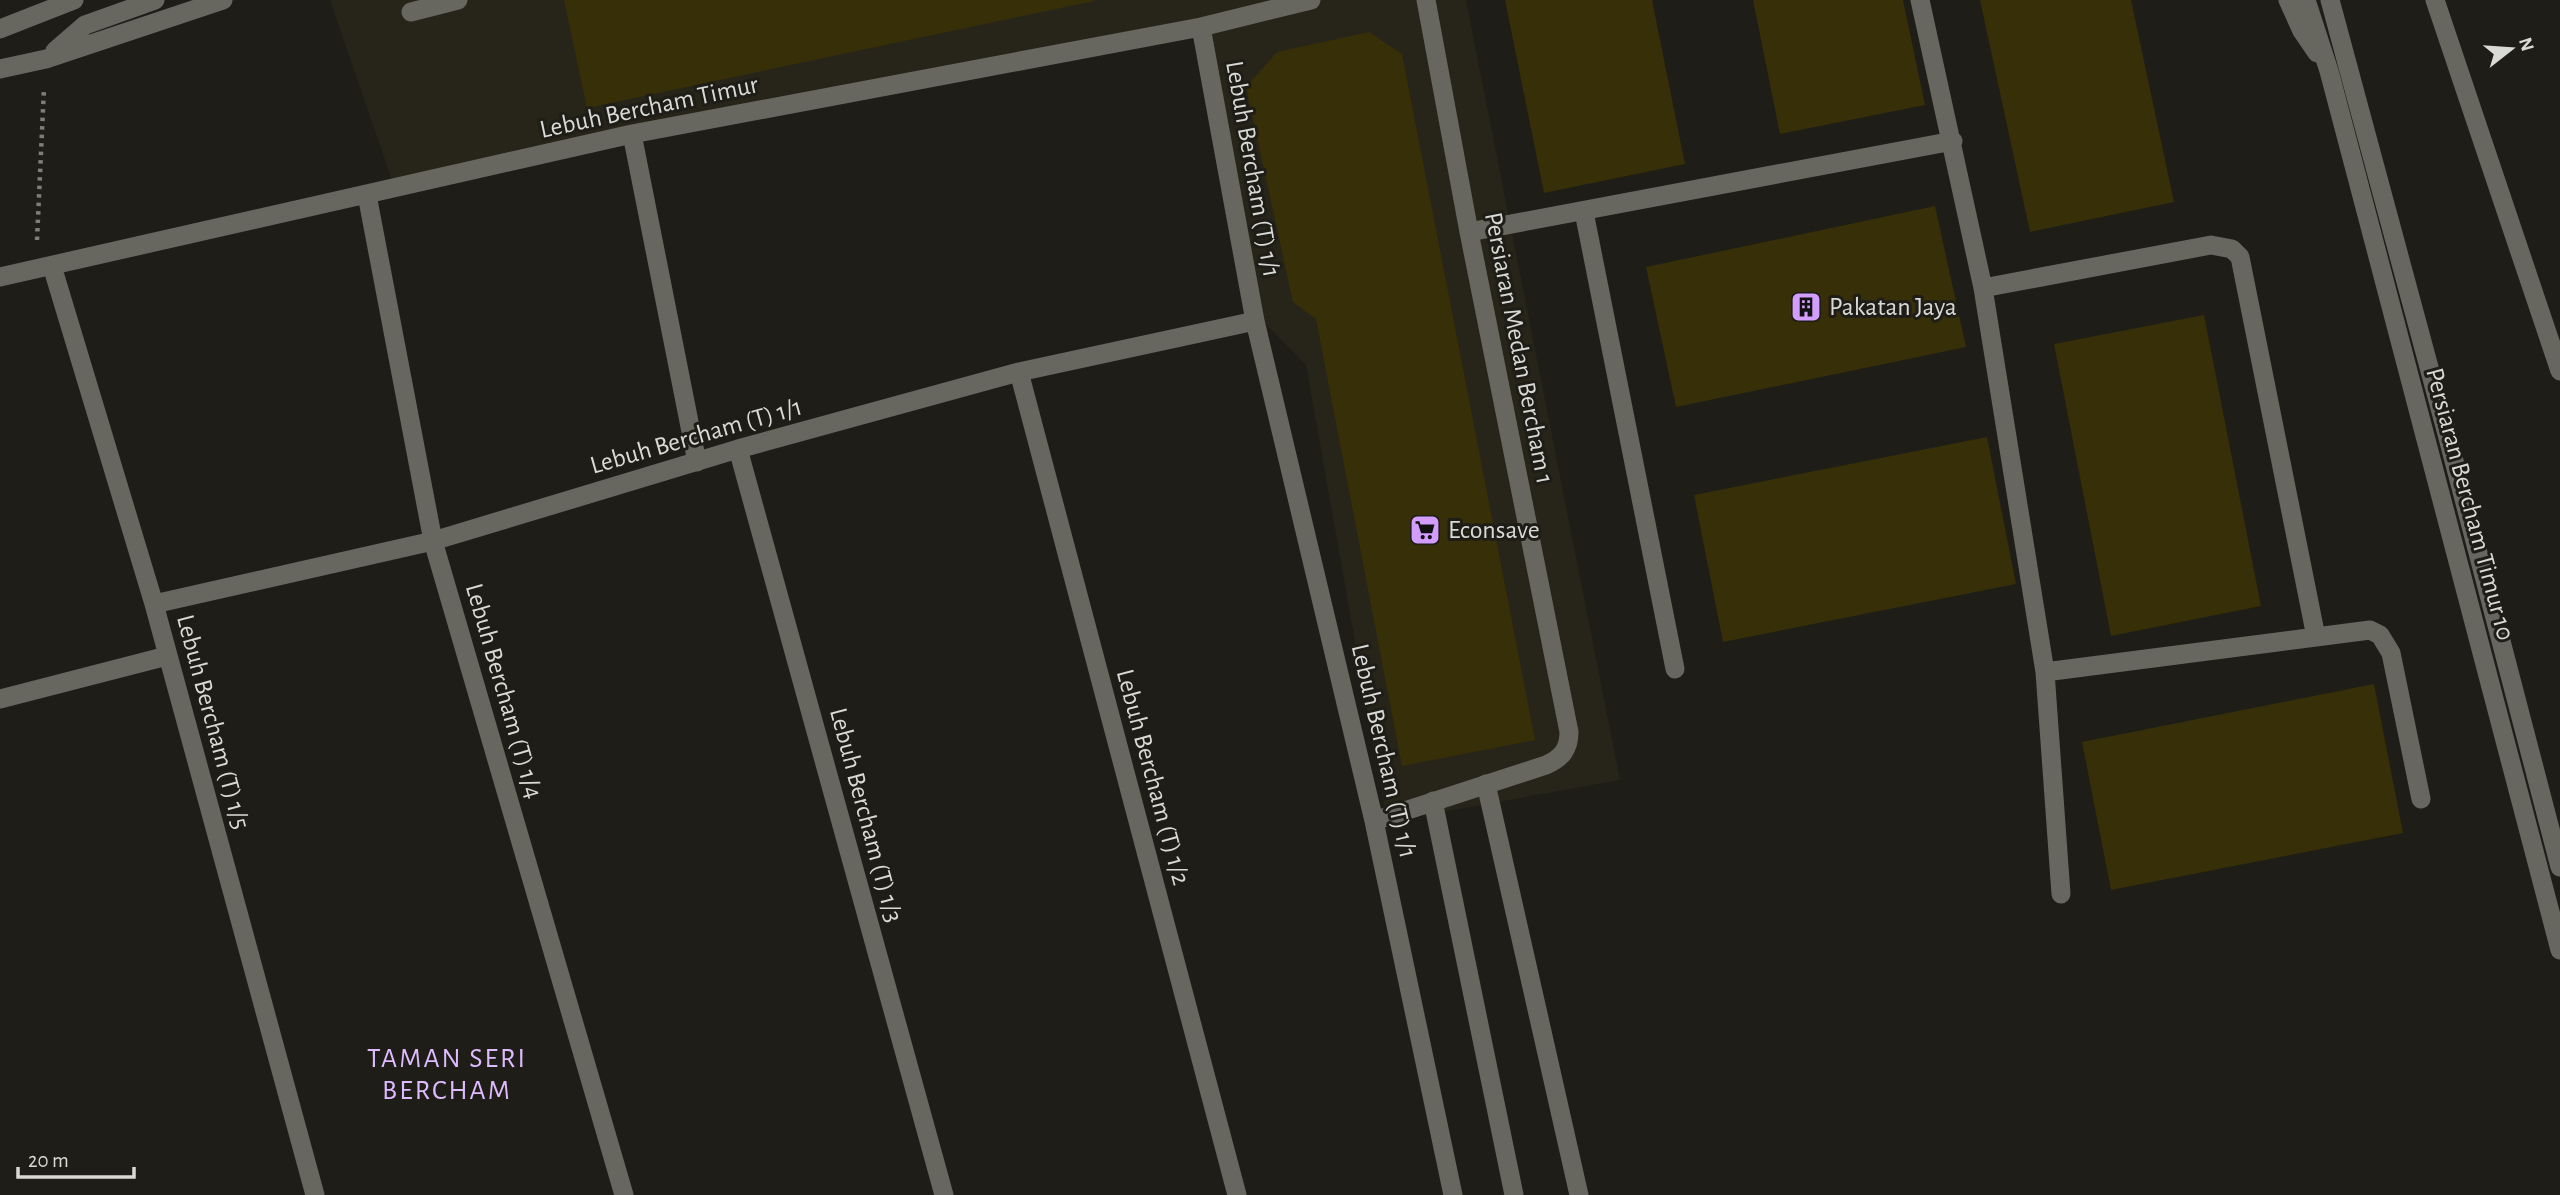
<svg xmlns="http://www.w3.org/2000/svg" width="2560" height="1195" font-family="'Alegreya Sans',sans-serif">
<style>
.built{fill:#272519}
.building{fill:#362f08}
.lines{fill:none;stroke-linecap:round;stroke-linejoin:round}
.path{stroke:#7e7d78;stroke-width:4.5;stroke-dasharray:3.5 5;stroke-linecap:butt}
.service{stroke:#67665f;stroke-width:19}
.minor{stroke:#67665f;stroke-width:19}
.tertiary{stroke:#67665f;stroke-width:19}
.labels{text-anchor:middle;dominant-baseline:central;stroke-width:6;stroke-linejoin:round;paint-order:stroke}
.street-label{font-size:26px;fill:#d9d9d5;stroke:#1e1d17}
.poi-label{font-size:26px;fill:#d9d9d5;stroke:#1e1d17;text-anchor:start}
.neighbourhood-label{font-size:28px;letter-spacing:2px;fill:#debafe;stroke:#1e1d17}
</style>
<rect width="100%" height="100%" fill="#1e1d17"/>
<path class="built" d="M330,0h1136l154,780 -233,42 -81,-457 -48,-49 -54,-291 -809,164z"/>
<path class="building" d="M564,0h530v1l-507,107z
M1505,0h147l33,164 -141,29z
M1753,0h150l22,105 -145,29z
M1980,0h151l43,202 -144,30z
M1369,32l33,22 133,686 -133,26 -86,-447 -23,-17 -47,-215 31,-35z
M1935,206l31,141 -290,60 -30,-140z
M2204,315l57,291 -150,30 -57,-292z
M1987,437l29,147 -293,58 -29,-147z
M2374,684l29,149 -292,57 -29,-148z"/>
<g class="lines">
<path class="path" d="M37,240l7,-152"/>
<path class="service" d="M411,12l47,-12
M1584,212l91,457
M0,699l167,-43
M1486,784l93,411
M1433,801l81,394"/>
<path class="minor" d="M1920,0l63,288 62,384 325,-42 10,5 11,18 30,146
M2435,0l125,371
M632,134l65,328
M367,195l66,346 191,654
M1469,232l484,-91
M52,266l102,338 161,591
M0,277l632,-143 569,-107 110,-27
M1983,288l228,-43 21,4 8,8 76,380
M1255,321l119,500 79,374
M1019,372l218,823
M738,449l206,746
M154,604l279,-63 305,-92 281,-77 236,-51 -54,-294
M2045,672l16,222
M1374,821l172,-56c16,-7 23,-16 23,-33l-100,-500 -43,-232"/>
<path class="tertiary" d="M2288,0l14,31 15,22
M2306,0l23,71 33,125 198,754
M2330,0l117,434 113,433
M0,29l74,-29
M55,51l30,-26 70,-25
M0,69l46,-10 177,-59"/>
</g>
<defs>
<g id="building-square" transform="scale(1.575)"><rect x="-9" y="-9" width="18" height="18" rx="4" fill="#d29dfd" stroke="#1e1d17"/><path d="M-4-6H4V6H1V3H-1V6H-4ZM-2.5-4.3h1.7v1.8h-1.7ZM.8-4.3h1.7v1.8H.8ZM-2.5-1h1.7V.8h-1.7ZM.8-1h1.7V.8H.8Z" fill="#111"/></g>
<g id="supermarket-square" transform="scale(1.575)"><rect x="-9" y="-9" width="18" height="18" rx="4" fill="#d29dfd" stroke="#1e1d17"/><path d="M-6-5.5h2.5l.6 2H6L4.5 2H-2.5L-4.4-4H-6ZM-1.5 3.2a1.3 1.3 0 1 0 .1 0ZM3 3.2a1.3 1.3 0 1 0 .1 0Z" fill="#111"/></g>
</defs>
<g fill-rule="evenodd">
<use href="#building-square" x="1806" y="307"/>
<use href="#supermarket-square" x="1425" y="530"/>
</g>
<g class="labels">
<g class="street-label">
<text transform="translate(649 107) rotate(-12)">Lebuh Bercham Timur</text>
<text transform="translate(1253 169) rotate(80)">Lebuh Bercham (T) 1/1</text>
<text transform="translate(1519 348) rotate(79)">Persiaran Medan Bercham 1</text>
<text transform="translate(696 436) rotate(-16)">Lebuh Bercham (T) 1/1</text>
<text transform="translate(2470 504) rotate(75)">Persiaran Bercham Timur 10</text>
<text transform="translate(504 691) rotate(74)">Lebuh Bercham (T) 1/4</text>
<text transform="translate(213 722) rotate(75)">Lebuh Bercham (T) 1/5</text>
<text transform="translate(1384 751) rotate(77)">Lebuh Bercham (T) 1/1</text>
<text transform="translate(1153 777) rotate(75)">Lebuh Bercham (T) 1/2</text>
<text transform="translate(866 815) rotate(75)">Lebuh Bercham (T) 1/3</text>
</g>
<g class="poi-label">
<text x="1829" y="307">Pakatan Jaya</text>
<text x="1448" y="530">Econsave</text>
</g>
<g class="neighbourhood-label">
<text x="447" y="1059">TAMAN SERI<tspan x="447" dy="32">BERCHAM</tspan></text>
</g>
</g>
<g transform="translate(2511 49) rotate(73)" stroke="#1e1d17" stroke-width="5" paint-order="stroke">
<path d="M0-5L12 26L0 18L-12 26Z" fill="#d9d9d5"/>
<text y="-10" font-size="19" font-weight="bold" text-anchor="middle" fill="#d9d9d5">N</text>
</g>
<path d="M18 1167v10h116v-10" fill="none" stroke="#d9d9d5" stroke-width="3.5"/>
<text x="28" y="1167" font-size="21" fill="#d9d9d5" stroke="#1e1d17" stroke-width="5" paint-order="stroke">20 m</text>
</svg>
